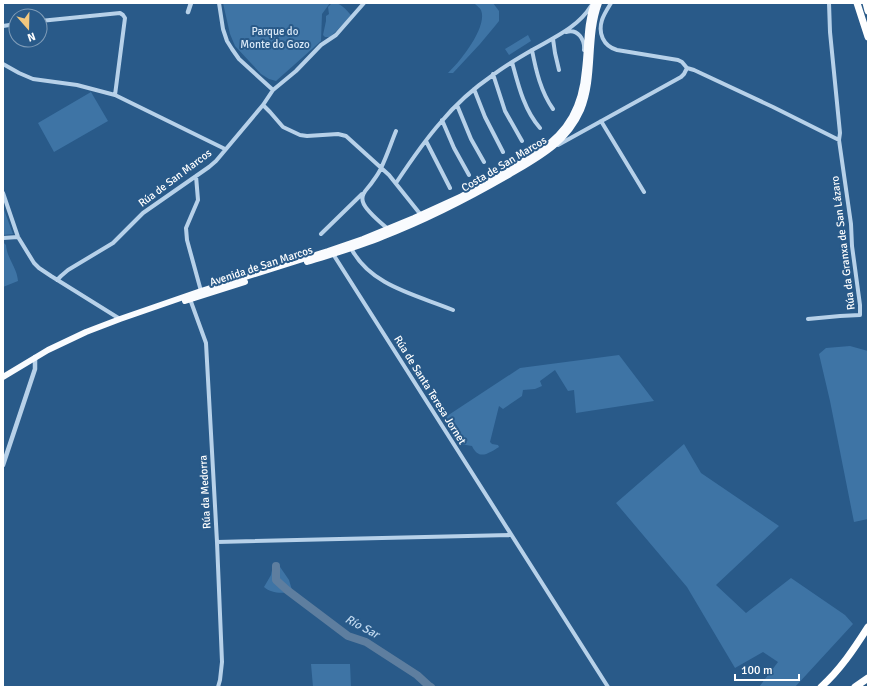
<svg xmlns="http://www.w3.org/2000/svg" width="871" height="690" font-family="Signika,sans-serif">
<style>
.green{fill:#3e74a5}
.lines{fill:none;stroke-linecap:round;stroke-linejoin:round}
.river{stroke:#5e7e9f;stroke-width:8}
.minor{stroke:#b7d1e9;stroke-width:4}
.tertiary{stroke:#b7d1e9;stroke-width:4.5}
.primary{stroke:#f9fbfe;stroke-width:6}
.motorway{stroke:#fff;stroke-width:7}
.labels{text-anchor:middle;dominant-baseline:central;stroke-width:4;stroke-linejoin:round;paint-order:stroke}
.park-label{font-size:11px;fill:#dae9f7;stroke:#295a89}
.street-label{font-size:11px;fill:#fff;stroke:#295a89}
.water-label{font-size:12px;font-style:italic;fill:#c2daf0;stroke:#295a89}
</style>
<rect width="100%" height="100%" fill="#295a89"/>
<path class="green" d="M223,3h107l-8,11 -1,27 -45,40 -7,-2 -8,-5 -26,-28 -5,-12z
M332,3c10,0 13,6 20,13l-22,21h-5l-2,-2 3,-14v-5l3,-2 -1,-7z
M474,3h19l6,8v10l-4,5 -15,18 -27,29h-5c12,-11 40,-46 33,-63 -1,-2 -5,-5 -7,-7z
M528,35l3,6 -22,14 -4,-6z
M91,92l17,29 -54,31 -16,-29z
M3,207l10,27 -10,1z
M3,242l3,3c1,14 11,22 12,36l-15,6z
M850,346l18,5v168l-14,3 -24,-121 -11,-47 7,-6z
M619,355l35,46 -78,12 -2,-23 -6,1 -13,-21 -15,11 2,5 -7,3 -12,1 -1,6 -19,13 -4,-3 -9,36 2,2 6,1 1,2c-10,6 -20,14 -27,-1l-12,-2 -14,-24 1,-4 73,-48z
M684,444l17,29 78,53 -63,59 30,28 45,-35 54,37 8,9 -58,63h-36l19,-25 -15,-10 -28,16 -48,-81 -71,-84z
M276,563l2,1 11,16 3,10c-6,5 -22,3 -28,-3l7,-12 2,-10z
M311,664h39l1,23h-38z"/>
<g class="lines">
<path class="river" d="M276,566v14l11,10 61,46 18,6 51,33 12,11 2,1"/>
<path class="minor" d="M219,3l4,26 4,12 5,8 7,10 34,31
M611,3c-3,5 -7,11 -9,17 -4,13 1,26 15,30l61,10 4,2 5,6 7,2 79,37 66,33
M40,21l80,-8 3,2 2,3 -10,77
M3,26l13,-2
M566,32c12,-4 19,8 18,18
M553,39l2,14 4,17
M532,50c4,21 9,42 21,59
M512,62c6,22 12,48 28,66
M3,64l16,9 14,6 44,6 38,10 110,54
M493,74l12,37 17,30
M474,89l11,28 18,35
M263,105l7,7 13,15 17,8 7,1 31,-2 8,2 43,39 32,40
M457,105l14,34 13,23
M442,120l12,28 15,27
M601,121l43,71
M426,141l24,47
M558,145l123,-68 3,-3 3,-6
M196,176l2,24 -12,28 1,12 14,51
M396,183c14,-21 28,-42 45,-61 15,-18 33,-34 52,-47 13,-10 27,-18 41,-26 21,-12 44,-22 57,-43
M3,193l15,44 16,26 5,5 12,8 69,43
M388,229c-7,-6 -23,-19 -25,-27 -3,-9 6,-14 10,-21 3,-4 6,-8 8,-13 6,-12 10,-25 15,-37
M321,234l41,-40
M3,238l15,-1
M351,248c19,38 66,47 102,62
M333,254l275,433
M57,280l4,-4 7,-6 45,-27 30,-30 66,-46 7,-6 47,-56 10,-15 23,-19 25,-26 15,-10 28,-32
M190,299l16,44 11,199 5,120 -2,18 -2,7
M808,319l32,-3 20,-1v-10l-8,-59 -1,-22 -12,-84 1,-7 -10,-101 -1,-29
M217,542l294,-7"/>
<path class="tertiary" d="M188,12l3,-9
M3,465l32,-96v-12"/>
<path class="primary" d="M307,262c25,-8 51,-15 75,-25 44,-17 85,-38 125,-61 30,-18 59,-32 74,-66 14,-34 5,-72 18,-107
M185,301l60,-19
M3,377l45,-27 38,-18 34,-13 81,-28 127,-40 35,-12 51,-21 46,-21 78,-45c31,-21 44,-46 47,-82 3,-23 1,-45 9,-67"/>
<path class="motorway" d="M857,3l11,34
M866,3l2,8
M821,687c19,-17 33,-38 47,-60
M855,687l13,-9"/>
</g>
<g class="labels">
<g class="park-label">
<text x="275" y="31">Parque do<tspan x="275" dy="13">Monte do Gozo</tspan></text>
</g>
<g class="street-label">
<text transform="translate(504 164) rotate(-31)">Costa de San Marcos</text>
<text transform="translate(175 178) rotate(-37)">Rúa de San Marcos</text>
<text transform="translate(843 243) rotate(-97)">Rúa da Granxa de San Lázaro</text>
<text transform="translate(261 266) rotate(-18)">Avenida de San Marcos</text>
<text transform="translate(430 390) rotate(58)">Rúa de Santa Teresa Jornet</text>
<text transform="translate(205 492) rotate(-93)">Rúa da Medorra</text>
</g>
<g class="water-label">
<text transform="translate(362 627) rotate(28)">Río Sar</text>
</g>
</g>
<rect width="871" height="690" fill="none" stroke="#ffffff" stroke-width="8"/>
<g transform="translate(28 28) rotate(160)"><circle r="19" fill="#295a89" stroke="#7f9cb8"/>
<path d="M0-3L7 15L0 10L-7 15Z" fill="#f0c77e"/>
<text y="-6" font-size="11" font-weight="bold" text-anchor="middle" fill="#ffffff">N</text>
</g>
<path d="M735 674v6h64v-6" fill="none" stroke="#ffffff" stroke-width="2"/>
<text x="741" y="674" font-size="12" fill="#ffffff" stroke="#295a89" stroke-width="3" paint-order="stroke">100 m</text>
</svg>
